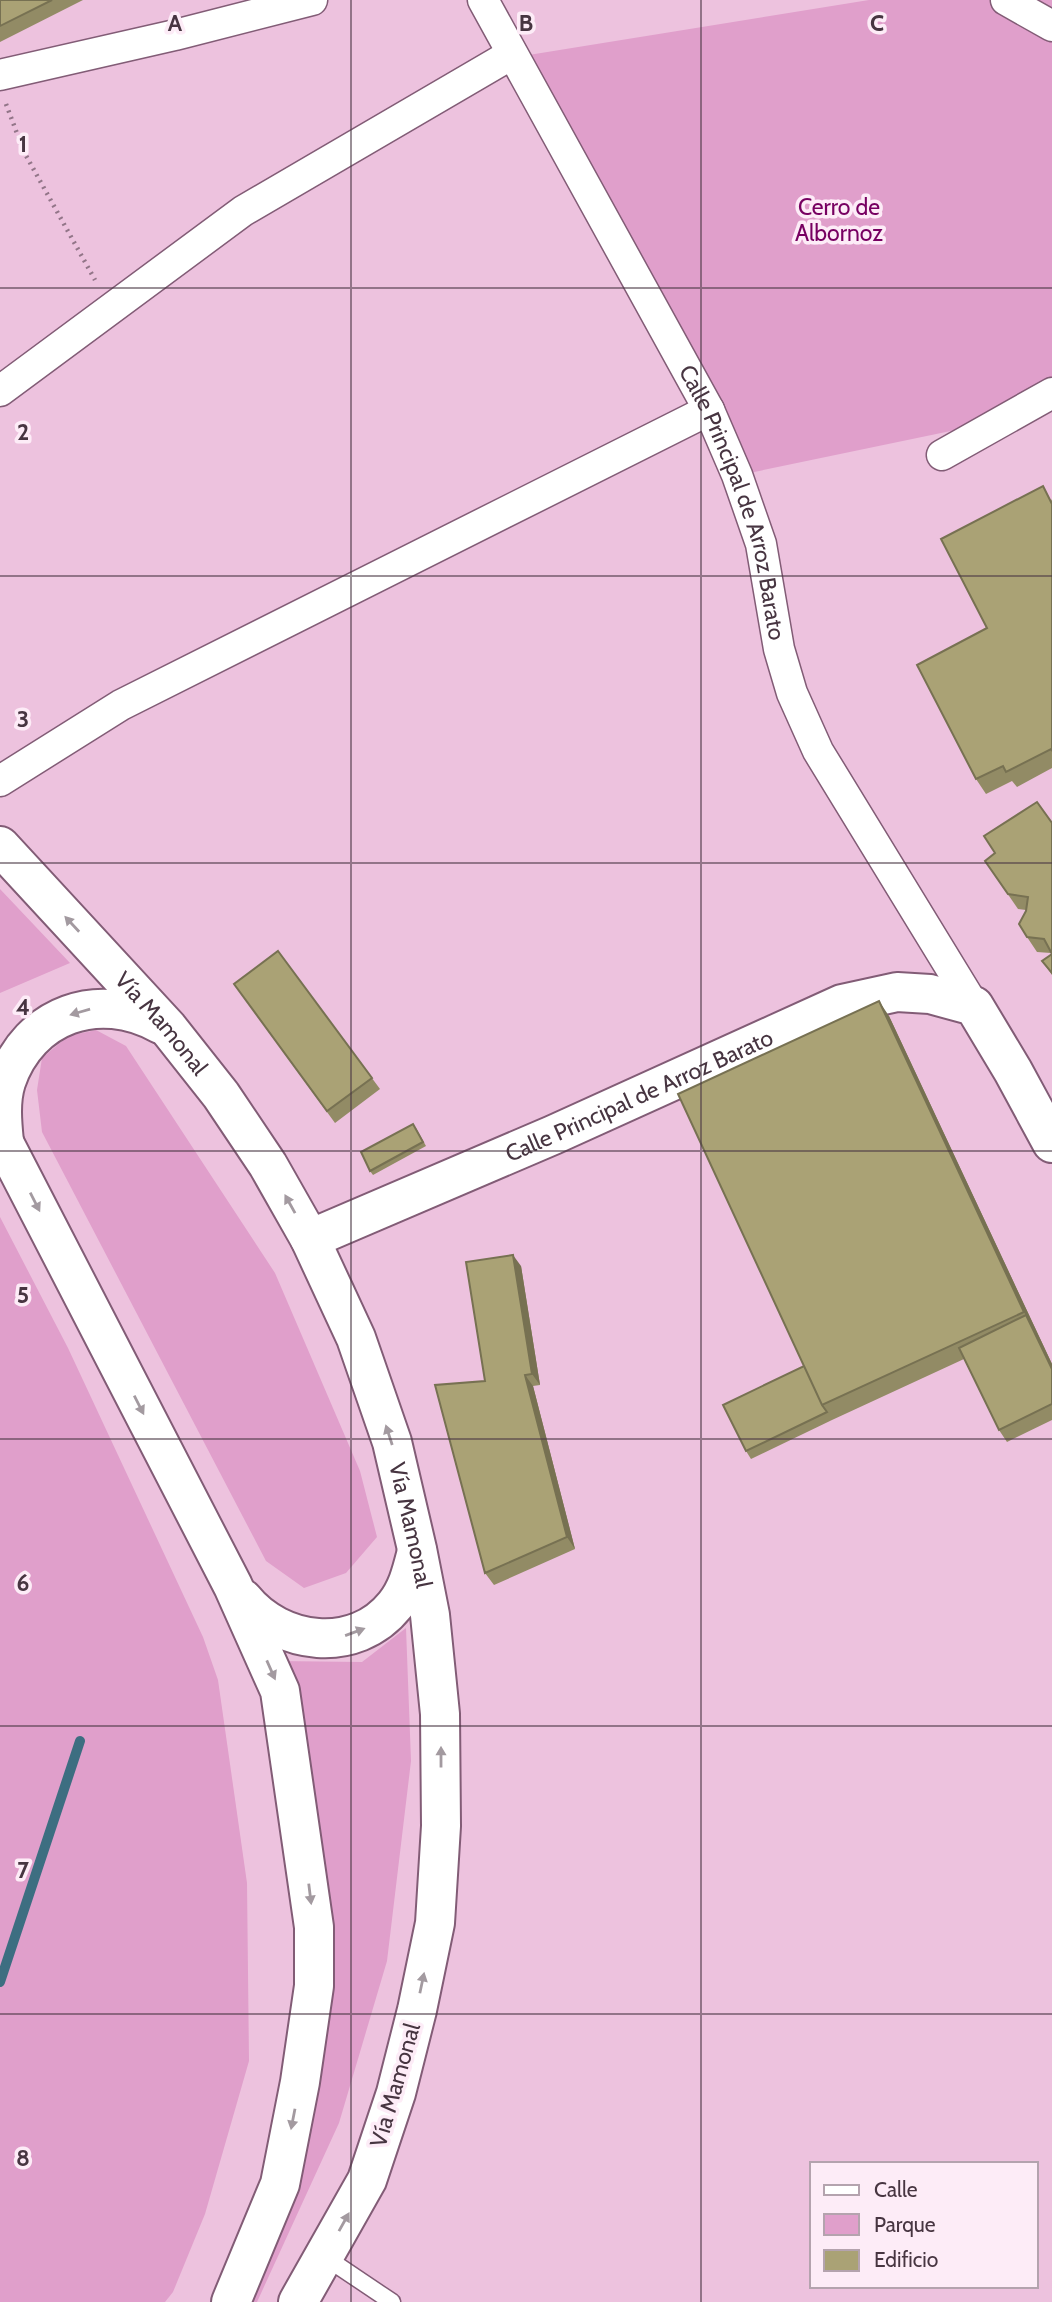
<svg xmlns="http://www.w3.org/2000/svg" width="1052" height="2302" font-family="Cabin,sans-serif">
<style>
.green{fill:#e09fcb}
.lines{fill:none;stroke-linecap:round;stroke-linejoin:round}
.stream{stroke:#3d6e81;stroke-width:10}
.service-casing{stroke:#825c76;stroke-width:19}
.minor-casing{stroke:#825c76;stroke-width:33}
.tertiary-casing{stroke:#825c76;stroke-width:42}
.primary-casing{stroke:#825c76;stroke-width:42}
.path{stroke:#927588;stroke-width:4.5;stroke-dasharray:2 5;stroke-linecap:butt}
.service{stroke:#fff;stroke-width:16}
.minor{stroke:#fff;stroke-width:30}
.tertiary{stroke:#fff;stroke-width:38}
.primary{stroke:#fff;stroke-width:38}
.wall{fill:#928b65}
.shaded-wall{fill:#777152}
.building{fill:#aaa275;stroke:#777152;stroke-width:2}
.oneway{fill:#a39aa0}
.grid{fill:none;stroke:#473541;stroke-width:2;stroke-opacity:0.55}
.labels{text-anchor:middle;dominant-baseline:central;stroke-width:7;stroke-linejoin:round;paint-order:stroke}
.park-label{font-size:23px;fill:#770061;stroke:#fdecf7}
.street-label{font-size:23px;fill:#473541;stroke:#fdecf7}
.grid-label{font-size:23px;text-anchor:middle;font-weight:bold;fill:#473541;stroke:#fdecf7;stroke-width:7;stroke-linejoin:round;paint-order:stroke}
</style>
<rect width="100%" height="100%" fill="#edc2de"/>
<path class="green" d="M869,0h183v410l-322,67 -220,-419z
M0,889l70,74 -70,30z
M96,1030l30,16 149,227 85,198 17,66 -31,36 -42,15 -38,-27 -224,-429 -5,-42 5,-32 26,-22z
M0,1217l68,131 135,289 15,43 29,203 2,178 -44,153 -32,78 -8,10h-165z
M406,1628l5,133 -24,200 -48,162 -82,179h-11l63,-196 -32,-445 85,1z"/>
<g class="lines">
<path class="stream" d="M0,1982l80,-241"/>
<g class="service-casing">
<path id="service" d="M325,2257l67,45"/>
</g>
<g class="minor-casing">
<g id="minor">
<path id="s1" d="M483,0l226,410 28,65 24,69 18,105 13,44 26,58 156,255"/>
<path d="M1006,0l46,26"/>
<path d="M0,75l175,-40 137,-35"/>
<path d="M0,391l243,-180 269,-157"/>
<path d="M942,455l110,-62"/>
<path d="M0,781l121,-76 588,-295"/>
</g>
</g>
<g class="tertiary-casing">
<g id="tertiary">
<path id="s2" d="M310,1239l243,-104 289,-131 55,-12 33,2 44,12 39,65 39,72"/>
</g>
</g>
<g class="primary-casing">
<g id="primary">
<path id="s3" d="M0,846l168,182 53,67 47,70 42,74 46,99 36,104 25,107 13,66 10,99 1,112 -6,97 -18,87 -21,83 -29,87 -69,122"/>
<path d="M0,1135l233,451 47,105 34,236v59l-14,96 -20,102 -49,118"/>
<path d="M4,1142c-2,-20 -4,-41 2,-60 23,-68 93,-92 154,-58"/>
<path d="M243,1599c37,46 112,56 152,6 13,-16 17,-35 22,-54"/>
</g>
</g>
<path class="path" d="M6,104l18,48 71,128"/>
<use href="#service" class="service"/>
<use href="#minor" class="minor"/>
<use href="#tertiary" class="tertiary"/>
<use href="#primary" class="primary"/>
</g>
<path class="wall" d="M0,0h83l-83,42z
M1052,499v269l-35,19 -5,-6 -26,13 -10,-15 11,-151z
M1052,823v152l-10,-14 10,-7 -1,-1 -14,-1 -10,-15 -1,-27 -8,-1 -33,-48z
M278,951l102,138 -45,34 -101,-139z
M889,1016l163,348v56l-45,22 -8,-12 -35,-71 -132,61 -81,39 -5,-8 58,-85z
M416,1128l10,18 -53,29 -3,-4z
M521,1266l19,119 -7,1 42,163 -81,36 -9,-12v-192z"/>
<path class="shaded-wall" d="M879,1001l10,15 163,348v5l-28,-57z
M513,1255l8,11 19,119 -8,-11z
M525,1375l8,11 42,163 -8,-12z"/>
<path class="building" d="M0,0h52l-52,26z
M1043,486l9,18v247l-1,-2 -45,23 -3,-6 -27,13 -59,-114 70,-37 -46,-89z
M1037,802l15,21v150l-10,-12 10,-7 -8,-15 -17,-2 -8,-13 7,-13 2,-14 -20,-3 -23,-33 10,-8 -11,-17z
M278,951l94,127 -45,33 -93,-127z
M879,1001l145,311 -202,93 -144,-311z
M413,1124l10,18 -53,29 -9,-19z
M513,1255l19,119 -7,1 42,162 -82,36 -50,-188 50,-4 -19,-119z
M1026,1315l26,54v35l-53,26 -40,-82z
M804,1366l18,39 5,7 -81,39 -23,-46z"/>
<defs><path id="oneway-solid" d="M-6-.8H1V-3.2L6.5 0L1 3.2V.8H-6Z" transform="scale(1.75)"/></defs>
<g class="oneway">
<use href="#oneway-solid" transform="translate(72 924) rotate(-133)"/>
<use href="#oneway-solid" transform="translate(80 1012) rotate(164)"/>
<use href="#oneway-solid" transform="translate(35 1202) rotate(63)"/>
<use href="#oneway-solid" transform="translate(290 1204) rotate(-119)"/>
<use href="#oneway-solid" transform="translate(139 1405) rotate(63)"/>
<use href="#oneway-solid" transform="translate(389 1435) rotate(-108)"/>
<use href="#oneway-solid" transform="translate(355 1632) rotate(-20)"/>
<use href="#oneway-solid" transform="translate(271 1670) rotate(66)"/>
<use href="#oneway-solid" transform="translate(441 1757) rotate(-90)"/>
<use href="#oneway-solid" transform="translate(310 1894) rotate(83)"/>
<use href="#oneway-solid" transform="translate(422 1983) rotate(-78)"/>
<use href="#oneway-solid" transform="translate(293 2119) rotate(101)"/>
<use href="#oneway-solid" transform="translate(344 2222) rotate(-61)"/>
</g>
<path class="grid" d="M351,0v2302M701,0v2302M0,288h1052M0,576h1052M0,863h1052M0,1151h1052M0,1439h1052M0,1726h1052M0,2014h1052"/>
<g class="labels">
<g class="park-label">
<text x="839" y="207">Cerro de<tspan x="839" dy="26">Albornoz</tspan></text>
</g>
<g class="street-label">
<text stroke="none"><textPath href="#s1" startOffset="564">Calle Principal de Arroz Barato</textPath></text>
<text stroke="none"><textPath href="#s3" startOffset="240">Vía Mamonal</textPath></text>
<text stroke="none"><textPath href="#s2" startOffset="359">Calle Principal de Arroz Barato</textPath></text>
<text stroke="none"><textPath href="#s3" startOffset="807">Vía Mamonal</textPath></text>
<text transform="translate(395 2085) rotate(-74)">Vía Mamonal</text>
</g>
</g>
<g class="grid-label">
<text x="175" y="31">A</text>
<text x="526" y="31">B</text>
<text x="877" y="31">C</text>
<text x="23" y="152">1</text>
<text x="23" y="440">2</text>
<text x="23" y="727">3</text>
<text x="23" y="1015">4</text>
<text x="23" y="1303">5</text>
<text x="23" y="1591">6</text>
<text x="23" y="1878">7</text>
<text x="23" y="2166">8</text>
</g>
<rect x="810" y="2162" width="228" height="126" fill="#fdecf7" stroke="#b4a3ae" stroke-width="2"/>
<rect x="824" y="2185" width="35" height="10" fill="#ffffff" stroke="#b4a3ae" stroke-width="2"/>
<text x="874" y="2197" font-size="21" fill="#473541">Calle</text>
<rect x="824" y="2214" width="35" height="21" fill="#e09fcb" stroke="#b4a3ae" stroke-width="2"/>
<text x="874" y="2232" font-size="21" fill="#473541">Parque</text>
<rect x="824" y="2250" width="35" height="21" fill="#aaa275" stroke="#b4a3ae" stroke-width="2"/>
<text x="874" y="2267" font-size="21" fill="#473541">Edificio</text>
</svg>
